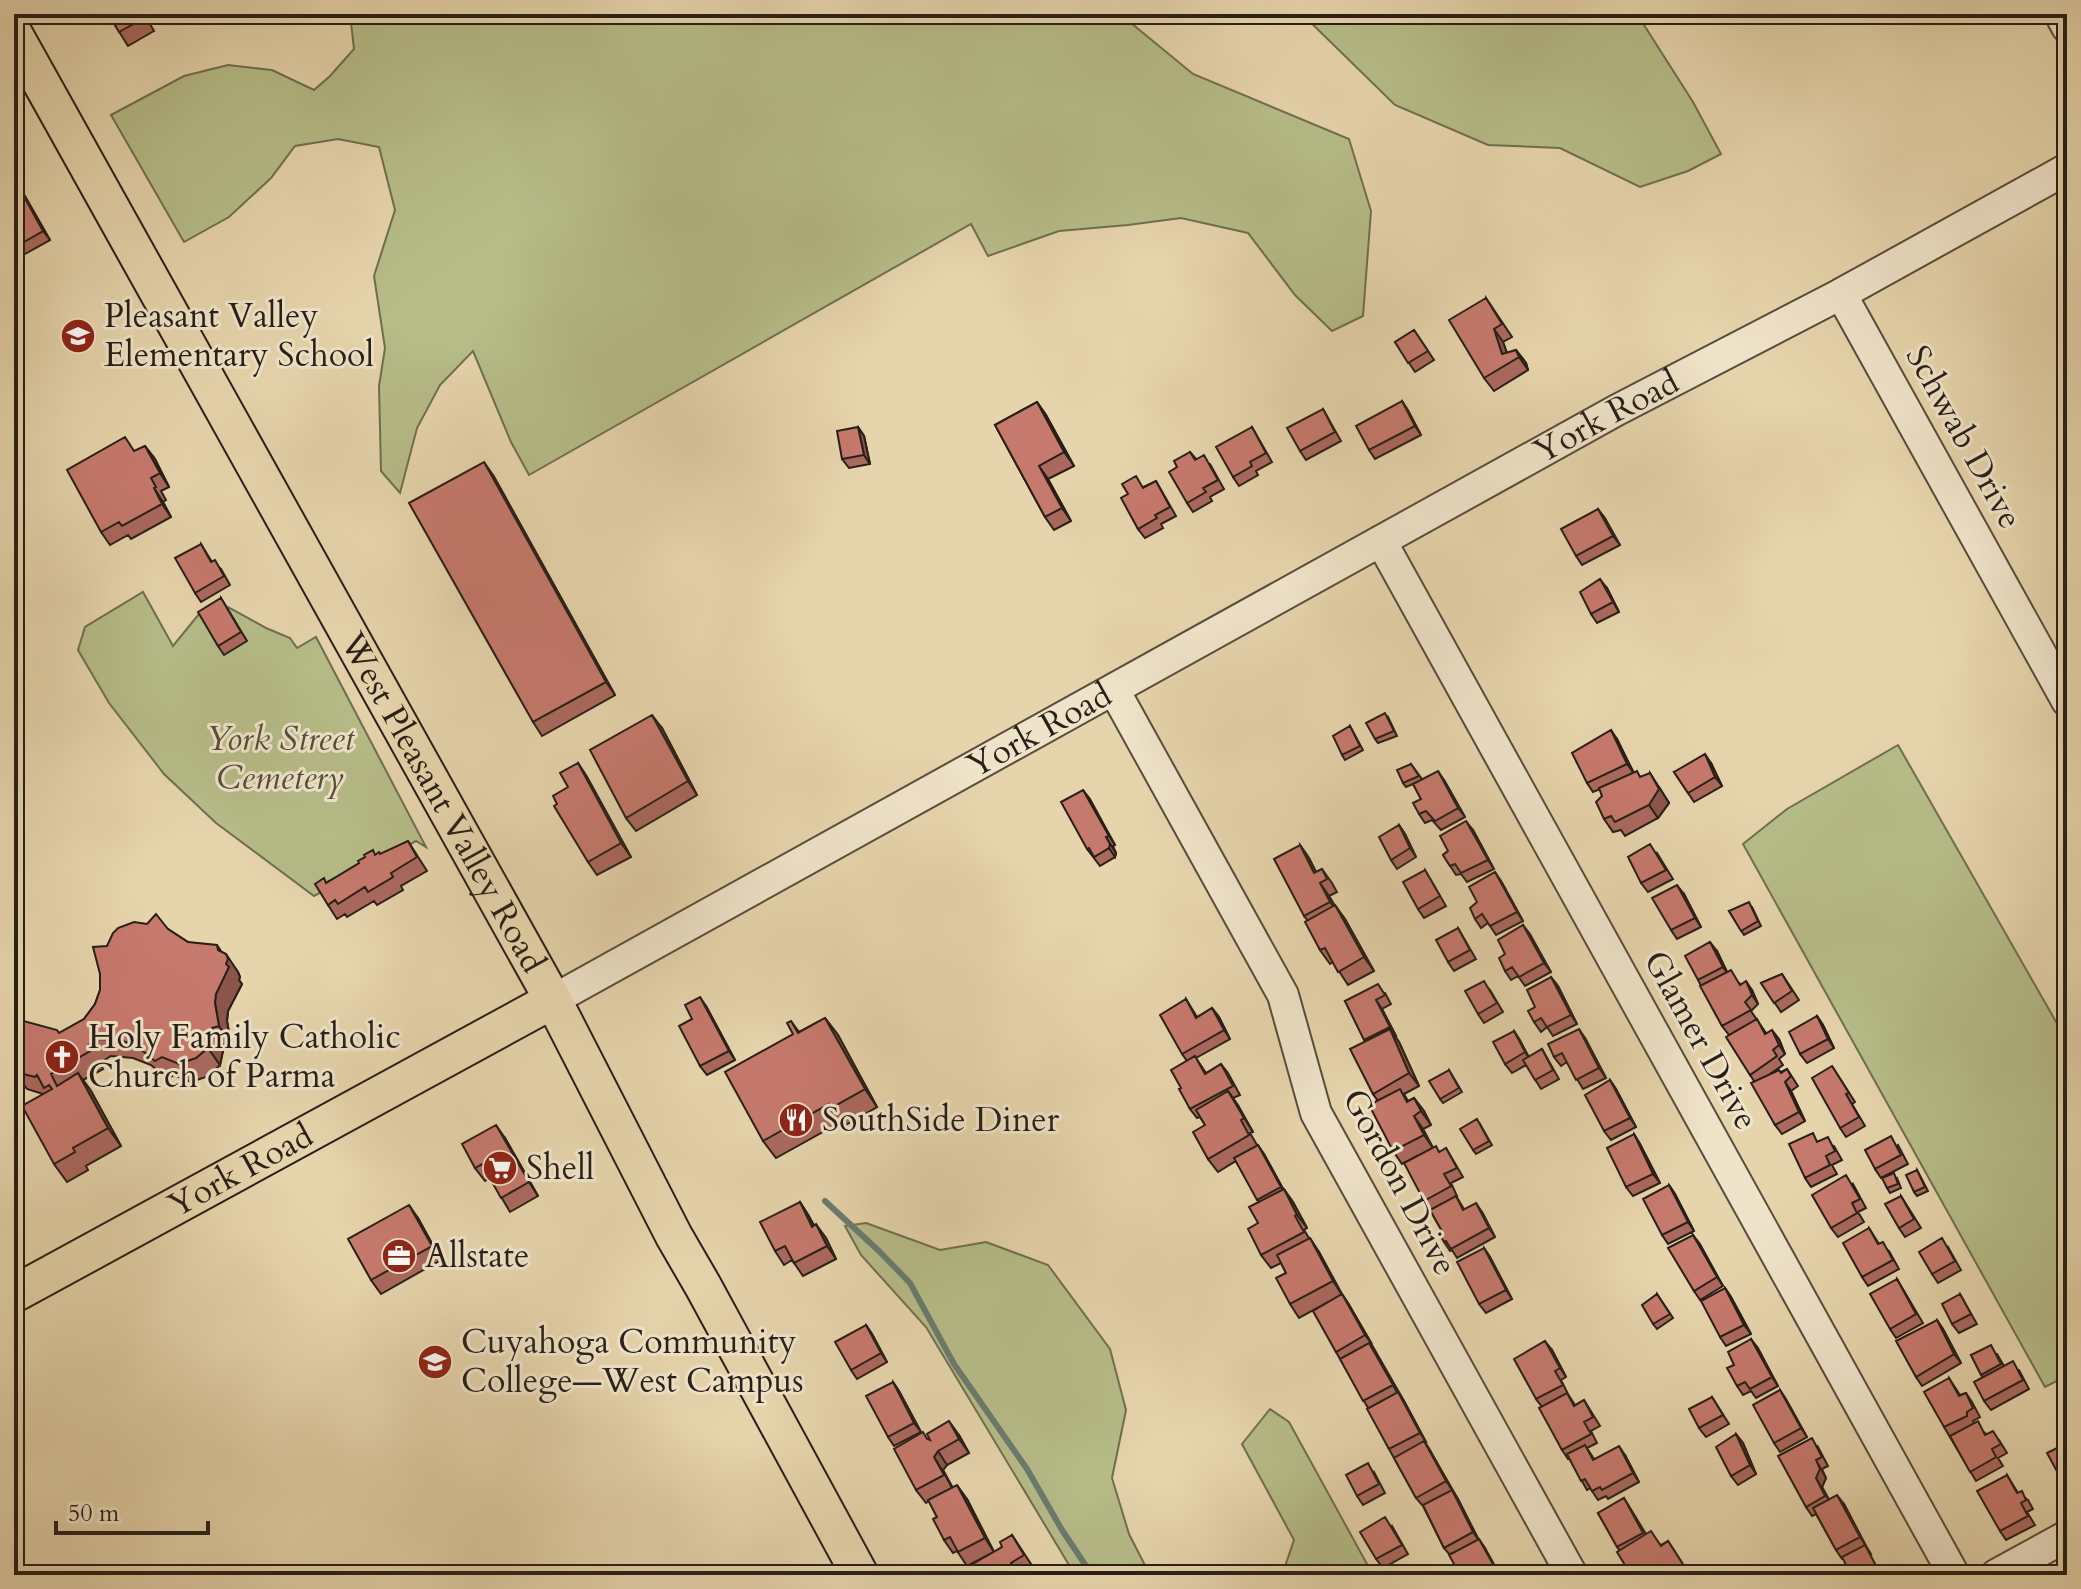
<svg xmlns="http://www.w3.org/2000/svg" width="2081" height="1589" font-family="Cardo,serif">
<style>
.green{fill:#b6bc88;stroke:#6f6e50;stroke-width:2}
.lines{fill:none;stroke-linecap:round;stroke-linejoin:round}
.stream{stroke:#6a7b70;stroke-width:6}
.minor-casing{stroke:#584c3c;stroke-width:34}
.major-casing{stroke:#281f17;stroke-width:40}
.minor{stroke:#efe3c9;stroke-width:30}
.major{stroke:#e6d4ac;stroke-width:36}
.wall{fill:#aa685e;stroke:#281f17;stroke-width:2}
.shaded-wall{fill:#8b554c;stroke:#281f17;stroke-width:2}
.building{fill:#c6796d;stroke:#281f17;stroke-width:2}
.labels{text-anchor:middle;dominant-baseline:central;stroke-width:6;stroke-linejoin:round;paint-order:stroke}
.poi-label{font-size:34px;fill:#281f17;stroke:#efe3c9;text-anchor:start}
.street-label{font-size:34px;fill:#281f17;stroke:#efe3c9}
.park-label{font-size:34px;font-style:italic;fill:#534e39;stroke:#efe3c9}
</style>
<rect width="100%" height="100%" fill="#e6d4ac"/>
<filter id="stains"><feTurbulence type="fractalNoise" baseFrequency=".0025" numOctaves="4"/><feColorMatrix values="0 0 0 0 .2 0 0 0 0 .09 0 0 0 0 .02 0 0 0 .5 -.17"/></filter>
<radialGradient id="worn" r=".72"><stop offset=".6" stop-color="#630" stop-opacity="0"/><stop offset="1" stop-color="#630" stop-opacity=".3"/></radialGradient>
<path class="green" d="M350,14h770l73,60 156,65 22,72 -8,105 -31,15 -37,-36 -47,-62 -67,-15 -53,7 -69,6 -71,25 -17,-32 -442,251 -18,-33 -38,-91 -33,34 -23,43 -17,65 -19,-22 -2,-85 6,-38 -11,-72 21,-66 -16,-63 -41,-8 -43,7 -24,32 -42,39 -45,25 -73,-127 73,-39 44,-11 44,5 42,20 16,-14 24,-27z
M1302,14h335l56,88 28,52 -33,17 -48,16 -80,-39 -72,-3 -93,-40z
M143,592l30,54 26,-32 29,-7 38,21 24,10 7,10 19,-11 110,210 -10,-6 -102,55 -98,-73 -52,-49 -55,-71 -31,-53 7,-23z
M1898,745l169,296v335l-22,11 -302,-543 44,-35z
M866,1223l74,27 46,-8 62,23 62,84 16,61 -14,68 17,56 21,41h-75l-149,-248 -65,-72 -16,-29z
M1270,1409l19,13 84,153h-91l12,-35 -52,-96z"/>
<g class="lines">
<path class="stream" d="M825,1201l55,51 30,31 44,81 73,105 35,61 30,45"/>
<g class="minor-casing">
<g id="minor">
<path d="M2060,14l7,13"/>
<path d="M1841,294l226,407"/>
<path d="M1381,541l573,1034"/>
<path d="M1114,690l169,305 33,118 256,462"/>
<path id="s1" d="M553,1000l1064,-590 224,-116 226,-125"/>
<path d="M1996,1575l71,-39"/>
</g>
</g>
<g class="major-casing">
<g id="major">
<path id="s2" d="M14,34l539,966 121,236 29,50 157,289"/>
<path id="s3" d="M14,1294l539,-294"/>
</g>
</g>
<use href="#minor" class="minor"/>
<use href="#major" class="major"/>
</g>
<path class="wall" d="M108,14h36l10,17 -26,15z
M22,191l28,49 -27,15 -9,-13z
M1486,298l26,39 -9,5 4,11 9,-3 10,13 2,7 -34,21 -10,-13z
M1414,330l20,30 -19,12 -20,-30z
M1402,401l19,34 -46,24 -6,-9z
M1037,402l9,13 28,51 -26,13 23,42 -17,9 -9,-13 -50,-92z
M1323,409l18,32 -35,19 -6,-9z
M858,427l6,9 6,28 -21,4 -7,-9z
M1252,427l20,35 -16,9 2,4 -19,11 -6,-9z
M145,446l10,13 14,28 -8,4 5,9 -3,2 8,15 -40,22 -3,-4 -18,10 -9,-13 34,-81z
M1190,452l6,7 14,5 14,25 -14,8 2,4 -19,11 -6,-9 -10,-36z
M493,475l122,220 -73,41 -9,-14z
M1156,481l20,35 -15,8 2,4 -18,10 -7,-9 -10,-35z
M1598,509l22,36 -38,20 -6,-9z
M201,544l11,18 9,7 9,16 -29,17 -6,-9z
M1607,588l12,24 -22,11 -6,-9z
M221,598l26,43 -23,14 -6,-9z
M1388,717l9,19 -19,7 -3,-4z
M1350,726l13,24 -18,10 -3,-5z
M662,728l35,67 -61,36 -10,-13z
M1617,739l16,34 26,14 10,16 -11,15 -33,18 -4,-6 -8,2 -9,-13 -2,-23 -2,-7 -7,3 -6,-9z
M578,763l9,14 44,80 -34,18 -9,-13 -31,-58 11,-17z
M1711,763l11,23 -28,16 -20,-30z
M1411,764l11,15 22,1 21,37 -24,13 -9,-10 -7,3 -6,-9 2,-15 -8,-15 -7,3 -3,-4z
M1083,790l32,55 -2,1 3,7 -1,4 -15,9 -13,-17z
M1399,825l6,9 11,23 -19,12 -6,-9z
M1473,830l21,39 -27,13 -6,-8 -5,1 -13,-20z
M408,841l19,30 -26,15 2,4 -26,15 -3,-4 -27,16 -2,-3 -8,5 -9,-14 -1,-23z
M1300,845l9,13 7,14 6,-3 10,14 5,9 -8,4 6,10 10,13 29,52 -26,14 -15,-23 -3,2 -10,-14 -12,-29 -4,-5z
M1657,853l16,26 -25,13 -7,-9z
M1425,870l21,36 -22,12 -6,-9z
M1501,881l22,40 -27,14 -8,-12 -7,5 -6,-9 2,-17z
M1684,894l17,33 -24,12 -6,-9z
M1752,907l9,19 -17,9 -15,-24z
M1523,925l28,47 -26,14 -7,-10 -7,4 -6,-9v-17z
M1458,928l18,31 -22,12 -6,-9z
M168,929l20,13 34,11 16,19 2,5 -1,3 3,4 -14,27 -1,10 4,23 -7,2 -4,19 -11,11 -18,6 -17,-7 -6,4 -17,-14 -18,-7 -22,-2 -11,7 3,6 -20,11 8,11 30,55 -35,20 2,4 -21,12 -13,-18 -11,-70 -16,-5 -13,-19 45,-37 25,-14 11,-15 5,-14 7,-44z
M1717,951l10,21 13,12 12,6 6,14 -7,7 15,22 13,6 6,15 -6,5 4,6 -13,9 11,-2 6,-3 11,17 -7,5 14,30 -23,13 -7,-9 -21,-44 -4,-6 -7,-48 -14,8 -7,-9 -24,-46z
M1782,974l17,26 -18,12 -20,-29z
M1551,977l7,9 19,38 -24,12 -6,-9 -6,5 -7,-10 1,-15z
M1490,990l13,22 -19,11 -6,-9z
M1385,993l6,11 -9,5 14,27h-1l4,6 20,44 -15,8 4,7 6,-3 10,13 7,14 -8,4 10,19 7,4 6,-4 17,29 -12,6 6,13h-1l8,13 18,3 13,25 -38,21 -5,-8 -2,1 -6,-9 -1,-9 -13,-23 -6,-9 -7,-45 -15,8 -9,-13 -15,-50 -5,-7 -8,-53 -20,-40z
M1186,999l11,18 15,-9 7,9 11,22 -34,19 10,15 15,-9 7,9 12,22 -7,3 20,34 -3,1 7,12 7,9 19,35 10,13 14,26 -3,2 5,8 10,14 23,42 6,9 56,98 22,41h-1l33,57 20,40 7,9 -36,6 -5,-6 -21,-42 -7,-8 -27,-49 -21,-41 -32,-56 -8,-50 -29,16 -9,-14 -4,-31 -5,-10 -10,5 -10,-13 -3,-32 1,-21 -23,-41 -18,11 -10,-13 -3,-34 -5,-8 -3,1 -7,-9 -9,-21 6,-27 -5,-7z
M706,1006l29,54 -28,15 -7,-9 -8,-47z
M1817,1016l6,9 11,23 -27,15 -7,-9z
M825,1018l13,17 39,72 -33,19 -3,-4 -65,36 -13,-17 30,-107 -2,-13 8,11z
M1514,1031l15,26 13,-8 17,30 -18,10 -15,-24 -14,8 -7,-9z
M1585,1038l21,40 -23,11 -16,-27 -6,4 -7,-9z
M1832,1066l23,36 -3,2 13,22 -19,11 -6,-9z
M1449,1070l13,22 -19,11 -3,-4z
M1610,1080l6,9 20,38 -25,13 -7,-9z
M1480,1124l12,21 -16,9 -3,-4z
M1634,1134l6,10 20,39 -27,13 -7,-9z
M505,1138l33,58 -28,16 -20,-34 -5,3 -10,-13z
M1819,1141l15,5 8,14 -10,5 5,9 -26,13 -6,-9z
M1898,1145l10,19 -27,14 -6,-9z
M1917,1170l11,21 -11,5 -3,-4z
M1897,1178l4,10 -11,5 -3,-5z
M1853,1184l13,24 -8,4 6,10 -26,15 -7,-9z
M1669,1185l6,9 19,37 -26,13 -6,-9z
M1901,1196l20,32 -16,9 -6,-9z
M800,1202l14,23 12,13 10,21 -33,17 -11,-16 -8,5 -9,-14z
M418,1218l23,42 -60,34 -10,-14z
M1869,1228l10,16 10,7 10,18 -31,17 -6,-9z
M1693,1235l30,51 -23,14 -6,-9z
M1948,1247l13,23 -23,13 -6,-9z
M1484,1248l6,9 22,42 -26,14 -7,-9z
M1897,1279l26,44 -27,15 -6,-9z
M1725,1288l6,9 20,37 -25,12 -6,-9z
M1657,1294l16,24 -16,11 -4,-5z
M1960,1294l17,30 -18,9 -7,-9z
M1937,1320l6,9 18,34 -39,23 -6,-9z
M866,1325l6,9 15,28 -30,17 -6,-9z
M1751,1339l27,47 -22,12 -5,-7 -8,4 -6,-9 -3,-21z
M1552,1350l14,27 -5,3 7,14 7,11 9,-5 16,26 -9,5 6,12 -10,5 7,11 31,-4 14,27 -31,17 -2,-3 -8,4 -8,-12 -3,2 -18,-32 -1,1 -6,-9 -20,-43 -6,-8z
M1997,1354l7,12 15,4 10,19 -38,21 -7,-9 -1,-23 -12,-23z
M1949,1378l11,17 6,-2 6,9 8,15 -7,4 1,2 12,11 13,6 8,13 -9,5 5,8 -27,15 -32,-54z
M893,1382l6,9 22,41 -27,14 -6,-9z
M1780,1390l27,47 -27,15 -6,-9z
M1712,1397l17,27 -23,13 -7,-9z
M1736,1434l7,9 13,31 -18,11 -7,-9z
M959,1435l10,18 -22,12 -4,5 9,18 15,11 27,53 8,-5 10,-12 19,29 -13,8 2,3h-43l15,-22 -25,13 -10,-15 -4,2 -9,-13 -7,-23 -8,-16 -3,2 -10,-13 12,-51z
M2067,1443v40l-1,1 -7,-9z
M1818,1447l10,19 -6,3 4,9 -4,9 7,13 15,4 22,42 5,8 -29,5 -6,-9 -20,-36 -4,2 -6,-9z
M1374,1472l11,21 -22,12 -6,-9z
M2007,1475l11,18 10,7 5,9 -6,3 8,13 -29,15 -6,-9z
M1624,1498l22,36 15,11 7,-4 22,34h-59l-12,-25 -21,-37z
M1392,1526l16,28 -25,14 -7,-9z"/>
<path class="shaded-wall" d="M16,182l6,9 28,49 -7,-9z
M1494,329l9,13 7,20 -8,-8z
M1516,350l10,13 2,7 -9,-13z
M1402,401l6,9 13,25 -6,-9z
M1037,402l9,13 28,51 -10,-14z
M858,427l6,9 6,28 -6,-9z
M145,446l10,13 14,28 -9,-14z
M484,462l9,13 122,220 -9,-13z
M1039,466l9,13 23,42 -9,-13z
M154,488l9,14 8,15 -9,-13z
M1598,509l7,9 15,27 -7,-9z
M1600,579l7,9 12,24 -6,-10z
M652,715l10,13 35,67 -9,-14z
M1611,730l6,9 17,34 -7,-9z
M1705,754l6,9 11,23 -7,-9z
M578,763l9,14 44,80 -10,-14z
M1438,771l6,9 21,37 -7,-9z
M1650,773l19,30 -11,15 -9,-13z
M1083,790l7,9 25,46 -6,-9z
M1466,821l7,9 21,39 -6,-9z
M1399,825l6,9 11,23 -6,-9z
M1106,837l10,16 -1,4 -6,-9z
M1300,845l9,13 12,24 -7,-9z
M1495,872l6,9 22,40 -6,-9z
M1320,883l9,13 11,19 -10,-13z
M1677,885l7,9 17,33 -6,-9z
M1335,905l10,14 29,52 -10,-14z
M1523,925l7,9 21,38 -7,-9z
M1710,942l7,9 12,25 -6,-9z
M217,945l10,15 -1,-6 12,18 2,5 -1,3 3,4 -14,27 -1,10 4,23 -12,-18 -4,-23 3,-53z
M1551,977l7,9 19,38 -6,-9z
M1746,981l6,9 6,14 -6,-9z
M700,997l6,9 29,54 -6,-9z
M1376,1000l6,9 14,27 -6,-9z
M1212,1008l7,9 11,22 -6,-9z
M1817,1016l6,9 11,23 -6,-9z
M825,1018l13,17 39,72 -12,-18z
M212,1028l12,18 -4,19 -12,-17z
M1390,1029l9,13 20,44 -10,-13z
M1579,1029l6,9 21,40 -7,-10z
M1772,1030l7,9 6,15 -6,-9z
M1514,1031l6,9 11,22 -6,-10z
M78,1073l13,18 30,55 -13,-18z
M1610,1080l6,9 20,38 -6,-9z
M1785,1082l6,9 14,30 -6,-9z
M1228,1091l10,14 15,27 -9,-14z
M1414,1098l10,13 7,14 -10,-14z
M1414,1116l9,13 10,19 -9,-13z
M496,1125l9,13 33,58 -9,-14z
M1634,1134l6,10 20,39 -7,-9z
M1258,1145l6,9 23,42 -6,-9z
M1669,1185l6,9 19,37 -6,-9z
M1284,1189l9,13 14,26 -10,-13z
M800,1202l9,14 12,24 -9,-13z
M1476,1203l6,9 13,25 -6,-9z
M409,1205l9,13 23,42 -9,-14z
M816,1224l10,14 10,21 -9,-13z
M1693,1235l7,9 23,42 -6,-9z
M1310,1238l9,14 23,43 -9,-14z
M1484,1248l6,9 22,42 -6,-9z
M1725,1288l6,9 20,37 -7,-9z
M1342,1294l6,9 24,41 -7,-9z
M1937,1320l6,9 18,34 -7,-9z
M866,1325l6,9 15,28 -6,-9z
M1751,1339l7,9 20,38 -6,-9z
M1545,1341l7,9 14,27 -6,-9z
M1369,1343l35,58 22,41 -6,-9z
M893,1382l6,9 22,41 -7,-9z
M1780,1390l6,9 21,38 -6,-9z
M949,1421l10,14 10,18 -10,-14z
M1736,1434l7,9 13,31 -6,-9z
M1424,1441l6,9 22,40 -6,-9z
M1619,1446l6,9 14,27 -6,-9z
M938,1451l9,14 -4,5 10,18 -19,-31z
M1816,1460l10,18 -4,9 10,18 -16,-27z
M957,1485l10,14 27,53 -9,-14z
M1452,1490l6,9 22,43 -7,-10z
M1837,1495l7,9 22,42 -6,-9z
M1479,1539l6,9 15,27h-1z"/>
<path class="building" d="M109,14h33l2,4 -25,14z
M16,182l27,49 -26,15 -3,-4v-58z
M1486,298l16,26 -8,5 8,25 14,-4 3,7 -35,21 -35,-58z
M1414,330l14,21 -20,12 -13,-21z
M1402,401l13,25 -46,24 -13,-24z
M1037,402l27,50 -25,14 23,42 -17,9 -50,-92z
M1323,409l12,23 -35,19 -13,-23z
M858,427l6,28 -22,4 -5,-28z
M1252,427l14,26 -16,9 2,4 -19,11 -17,-30z
M125,437l9,14 11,-5 15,27 -9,5 5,9 -2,1 8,16 -40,22 -3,-4 -18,10 -34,-62z
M1190,452l5,8 9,-5 14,25 -15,8 3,4 -19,11 -18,-31 8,-5 -3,-6z
M484,462l122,220 -73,40 -124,-219z
M1136,476l7,12 13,-7 14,26 -15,8 2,3 -19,11 -17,-31 7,-4 -6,-10z
M1598,509l15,27 -37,20 -15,-27z
M201,544l10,18 4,-2 9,16 -29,17 -20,-35z
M1600,579l13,23 -22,12 -11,-22z
M221,598l20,34 -23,14 -20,-34z
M1385,713l9,18 -19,8 -9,-16z
M652,715l36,66 -62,37 -36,-68z
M1350,726l10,20 -18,9 -9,-19z
M1611,730l16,34 -40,19 -15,-30z
M1705,754l10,23 -27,16 -14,-21z
M578,763l43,80 -33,19 -34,-56 3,-2 -4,-8 15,-9 -8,-14z
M1411,764l8,12 -16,7 -6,-13z
M1438,771l20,37 -23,13 -9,-10 -7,3 -6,-11 8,-4 -8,-15z
M1637,771l3,6 10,-4 9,16 -10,16 -34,17 -4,-6 -7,3 -8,-17 6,-6 -3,-8z
M1083,790l26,46 -3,1 4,7 -1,4 -15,9 -5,-9 -2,1 -26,-47z
M1466,821l22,39 -27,13 -6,-9 -5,2 -7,-11 5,-4 -8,-15z
M1399,825l11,23 -19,12 -12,-23z
M408,841l9,16 -26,16 2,4 -25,15 -3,-5 -27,17 -3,-4 -7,5 -13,-21 9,-6 2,5 33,-20 -1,-2 7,-4 -1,-2 9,-5 2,5 4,-3 1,2z
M1650,844l16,26 -25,13 -13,-26z
M1300,845l14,28 8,-4 5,10 -7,4 10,19 -26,14 -30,-57z
M1425,870l15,26 -22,13 -15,-27z
M1495,872l22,40 -27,14 -8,-12 -7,5 -5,-11 7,-6 -8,-15z
M1677,885l18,33 -24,12 -19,-32z
M1749,902l9,19 -17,10 -12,-20z
M1335,905l29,52 -26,15 -13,-24 -5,2 -15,-28z
M156,914l12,15 20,13 29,3 1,5 8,4 2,5 -2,5 3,3 -13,27 -1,9 4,23 -7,2 -4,20 -12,10 -17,6 -17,-7 -7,4 -17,-14 -17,-7 -23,-1 -10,6 2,6 -39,23 6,12 21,-13 30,55 -35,20 2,4 -21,12 -32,-58 30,-17 -3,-4 -5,3 -7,-13 -2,2 -20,-5 -1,-49 6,-3 37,10 2,3 25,-14 11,-15 5,-14v-16l-7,-27 14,-1 6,-13 5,-5 16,-6 13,2z
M1523,925l21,38 -25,14 -7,-10 -7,4 -6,-13 6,-4 -7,-14z
M1458,928l12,22 -22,12 -12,-22z
M1710,942l13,25 -25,13 -13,-24z
M1731,970l9,15 6,-4 6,14 -7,7 6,8 -29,16 -22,-40z
M1782,974l10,17 -18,12 -13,-20z
M1551,977l20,38 -24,12 -6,-9 -7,4 -6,-11 7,-4 -8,-17z
M1484,981l13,22 -19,11 -13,-23z
M1378,984l7,11 -9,5 14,27 -26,13 -19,-39z
M700,997l29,54 -29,15 -21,-40 13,-7 -7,-14z
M1186,999l10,19 16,-10 12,22 -42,24 -22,-39z
M1817,1016l11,23 -28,15 -11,-22z
M825,1018l40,71 -34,19 -2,-4 -66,37 -38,-69 68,-38 -6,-11 4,-2 7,12z
M1757,1019l8,15 7,-4 7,15 -6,5 4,6 -27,19 -24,-38z
M1390,1029l19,44 -36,21 -23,-45z
M1579,1029l20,39 -23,12 -14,-27 -8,4 -6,-13z
M1514,1031l11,21 -20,12 -12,-22z
M1542,1049l11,21 -18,10 -12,-20z
M1195,1056l10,18 16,-10 12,22 -43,23 -11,-20 2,-1 -10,-18z
M1832,1066l17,27 -3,1 13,23 -19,11 -28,-50z
M1787,1069l4,7 -6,6 14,30 -24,13 -24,-42 28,-13 2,3z
M1449,1070l10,18 -19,11 -11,-18z
M1610,1080l20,38 -26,13 -19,-36z
M1400,1089l7,13 7,-4 7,13 -7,5 10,19 -31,16 -24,-46z
M1228,1091l16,27 -3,2 8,15 -41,24 -15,-27 12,-7 -9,-15z
M1477,1119l12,22 -16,9 -13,-21z
M496,1125l33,57 -28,16 -19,-34 -7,4 -13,-24z
M1813,1133l4,9 11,-5 7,14 -9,5 4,9 -25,13 -16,-34z
M1634,1134l19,40 -27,13 -19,-39z
M1891,1136l10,19 -26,14 -10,-19z
M1258,1145l23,42 -24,13 -23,-42z
M1436,1146l3,6 7,-4 11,20 -13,6 7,12 -27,15 -20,-38z
M1917,1170l8,17 -11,5 -8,-17z
M1894,1173l4,11 -11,4 -5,-10z
M1846,1175l14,24 -8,4 5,10 -26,15 -19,-33z
M1669,1185l19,37 -26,13 -19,-36z
M1284,1189l13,26 -2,1 9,16 -43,23 -13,-26 10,-6 -9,-16z
M1456,1196l7,14 13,-7 13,25 -38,21 -5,-8 -2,1 -4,-7 3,-2 -13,-23z
M1901,1196l13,23 -15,9 -14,-24z
M800,1202l12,25 4,-3 11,22 -33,17 -9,-17 -10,5 -15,-29z
M409,1205l23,41 -61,34 -23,-41z
M1869,1228l9,16 5,-2 10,18 -31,17 -19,-34z
M1693,1235l24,42 -23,14 -26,-43z
M1310,1238l23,43 -43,23 -14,-26 10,-5 -9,-18z
M1942,1238l13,23 -23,13 -13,-22z
M1484,1248l22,42 -27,14 -22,-42z
M1897,1279l19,35 -26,15 -20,-35z
M1725,1288l19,37 -24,12 -19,-36z
M1342,1294l23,41 -29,17 -23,-41z
M1657,1294l13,20 -17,10 -11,-19z
M1960,1294l11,20 -19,10 -10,-20z
M1937,1320l17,34 -38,23 -20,-36z
M866,1325l15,28 -30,17 -16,-28z
M1751,1339l21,38 -22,12 -5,-7 -8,4 -10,-18 7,-3 -6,-13z
M1545,1341l15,27 -5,3 8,14 -27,14 -22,-40z
M1369,1343l24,42 -30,16 -23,-42z
M1991,1345l10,19 -20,11 -10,-20z
M2013,1361l10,19 -39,21 -10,-19z
M1949,1378l10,18 7,-3 7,15 -6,4v4l-23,11 -20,-35z
M893,1382l21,41 -26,14 -22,-41z
M1780,1390l21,38 -27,15 -21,-38z
M1398,1392l22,41 -31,16 -22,-40z
M1567,1393l7,13 10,-6 9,17 -9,5 7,12 -29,16 -23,-42z
M1712,1397l11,18 -24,13 -10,-19z
M949,1421l10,18 -21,12 -4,6 10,18 -28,15 -22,-41 29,-17 4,7 3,1 -3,-6z
M1978,1421l7,14 8,-4 8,13 -9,5 4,8 -26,15 -20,-36z
M1736,1434l14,31 -19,11 -15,-29z
M1812,1438l10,19 -6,3 4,9 -4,9 9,18 -19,11 -28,-51z
M1424,1441l22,40 -30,17 -22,-40z
M2067,1443v27l-8,5 -12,-22z
M1585,1445l8,15 26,-14 14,27 -31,17 -2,-3 -8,4 -7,-12 -4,2 -14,-27z
M1368,1463l11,21 -22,12 -11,-21z
M2007,1475l10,18 5,-2 4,9 -5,3 7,13 -28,15 -23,-40z
M957,1485l28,53 -27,14 -8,-15 -6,3 -11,-21 4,-2 -9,-17z
M1452,1490l21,42 -29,16 -21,-43z
M1837,1495l23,42 -24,13 -23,-42z
M1624,1498l19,35 -26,14 -19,-34z
M1385,1517l17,28 -26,14 -16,-27z
M1651,1531l10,15 7,-5 16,25 -15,9h-38l-14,-23z
M1012,1535l12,20 -13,8 8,12h-42l-6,-10 31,-18 -2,-5z
M1479,1539l20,36h-39l-11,-20z
M1865,1545l16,30h-30l-9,-18z
M2066,1565l1,10h-25l10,-6 2,4z
M1424,1566l5,9h-21z
M1843,1571l2,4h-10z"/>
<defs>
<g id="school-disc" transform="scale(1.8)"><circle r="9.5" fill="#8f2418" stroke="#efe3c9"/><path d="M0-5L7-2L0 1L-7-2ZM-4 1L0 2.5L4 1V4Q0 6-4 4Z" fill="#fff"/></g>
<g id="church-disc" transform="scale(1.8)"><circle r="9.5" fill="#8f2418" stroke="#efe3c9"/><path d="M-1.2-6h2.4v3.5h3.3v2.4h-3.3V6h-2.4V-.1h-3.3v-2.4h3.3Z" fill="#fff"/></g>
<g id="restaurant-disc" transform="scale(1.8)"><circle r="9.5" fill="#8f2418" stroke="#efe3c9"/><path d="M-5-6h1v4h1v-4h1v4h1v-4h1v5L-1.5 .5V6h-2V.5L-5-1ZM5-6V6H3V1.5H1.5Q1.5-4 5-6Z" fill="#fff"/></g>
<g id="supermarket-disc" transform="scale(1.8)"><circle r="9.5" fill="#8f2418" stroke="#efe3c9"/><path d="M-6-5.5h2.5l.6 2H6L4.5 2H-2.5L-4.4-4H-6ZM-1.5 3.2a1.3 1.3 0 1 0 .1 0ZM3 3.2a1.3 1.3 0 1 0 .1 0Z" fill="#fff"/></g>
<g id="office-disc" transform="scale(1.8)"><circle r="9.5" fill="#8f2418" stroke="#efe3c9"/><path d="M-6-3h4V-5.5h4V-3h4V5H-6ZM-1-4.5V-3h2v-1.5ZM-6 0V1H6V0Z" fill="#fff"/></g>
<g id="university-disc" transform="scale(1.8)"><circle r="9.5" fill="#8f2418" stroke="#efe3c9"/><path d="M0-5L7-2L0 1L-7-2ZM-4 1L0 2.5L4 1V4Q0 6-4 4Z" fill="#fff"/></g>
</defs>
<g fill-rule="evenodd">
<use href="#school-disc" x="78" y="336"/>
<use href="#church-disc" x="62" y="1057"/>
<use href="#restaurant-disc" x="796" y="1120"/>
<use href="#supermarket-disc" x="500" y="1168"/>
<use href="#office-disc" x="399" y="1256"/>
<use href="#university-disc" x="435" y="1362"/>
</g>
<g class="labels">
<g class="poi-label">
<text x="104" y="316">Pleasant Valley<tspan x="104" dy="39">Elementary School</tspan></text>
<text x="88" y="1037">Holy Family Catholic<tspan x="88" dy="39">Church of Parma</tspan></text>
<text x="822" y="1120">SouthSide Diner</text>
<text x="526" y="1168">Shell</text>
<text x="425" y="1256">Allstate</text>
<text x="461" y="1342">Cuyahoga Community<tspan x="461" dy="39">College—West Campus</tspan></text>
</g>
<g class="street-label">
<text stroke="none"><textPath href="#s1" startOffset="1204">York Road</textPath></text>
<text transform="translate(1964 437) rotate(61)">Schwab Drive</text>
<text stroke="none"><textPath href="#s1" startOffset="556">York Road</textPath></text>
<text stroke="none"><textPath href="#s2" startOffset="880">West Pleasant Valley Road</textPath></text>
<text transform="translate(1701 1040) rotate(61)">Glamer Drive</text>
<text stroke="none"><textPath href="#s3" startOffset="258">York Road</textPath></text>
<text transform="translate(1400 1182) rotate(62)">Gordon Drive</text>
</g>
<g class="park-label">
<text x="280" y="739">York Street<tspan x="280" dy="39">Cemetery</tspan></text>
</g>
</g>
<rect width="2081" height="1589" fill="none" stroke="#e6d4ac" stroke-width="48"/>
<rect x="16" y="16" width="2049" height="1557" fill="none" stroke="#281f17" stroke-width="4"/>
<rect x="24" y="24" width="2033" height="1541" fill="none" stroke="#281f17" stroke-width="2"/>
<path d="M56 1521v12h152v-12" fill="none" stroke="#281f17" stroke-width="4"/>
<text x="68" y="1521" font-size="24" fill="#281f17" stroke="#efe3c9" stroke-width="6" paint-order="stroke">50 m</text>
<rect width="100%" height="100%" filter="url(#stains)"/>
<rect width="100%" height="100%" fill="url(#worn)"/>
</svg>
